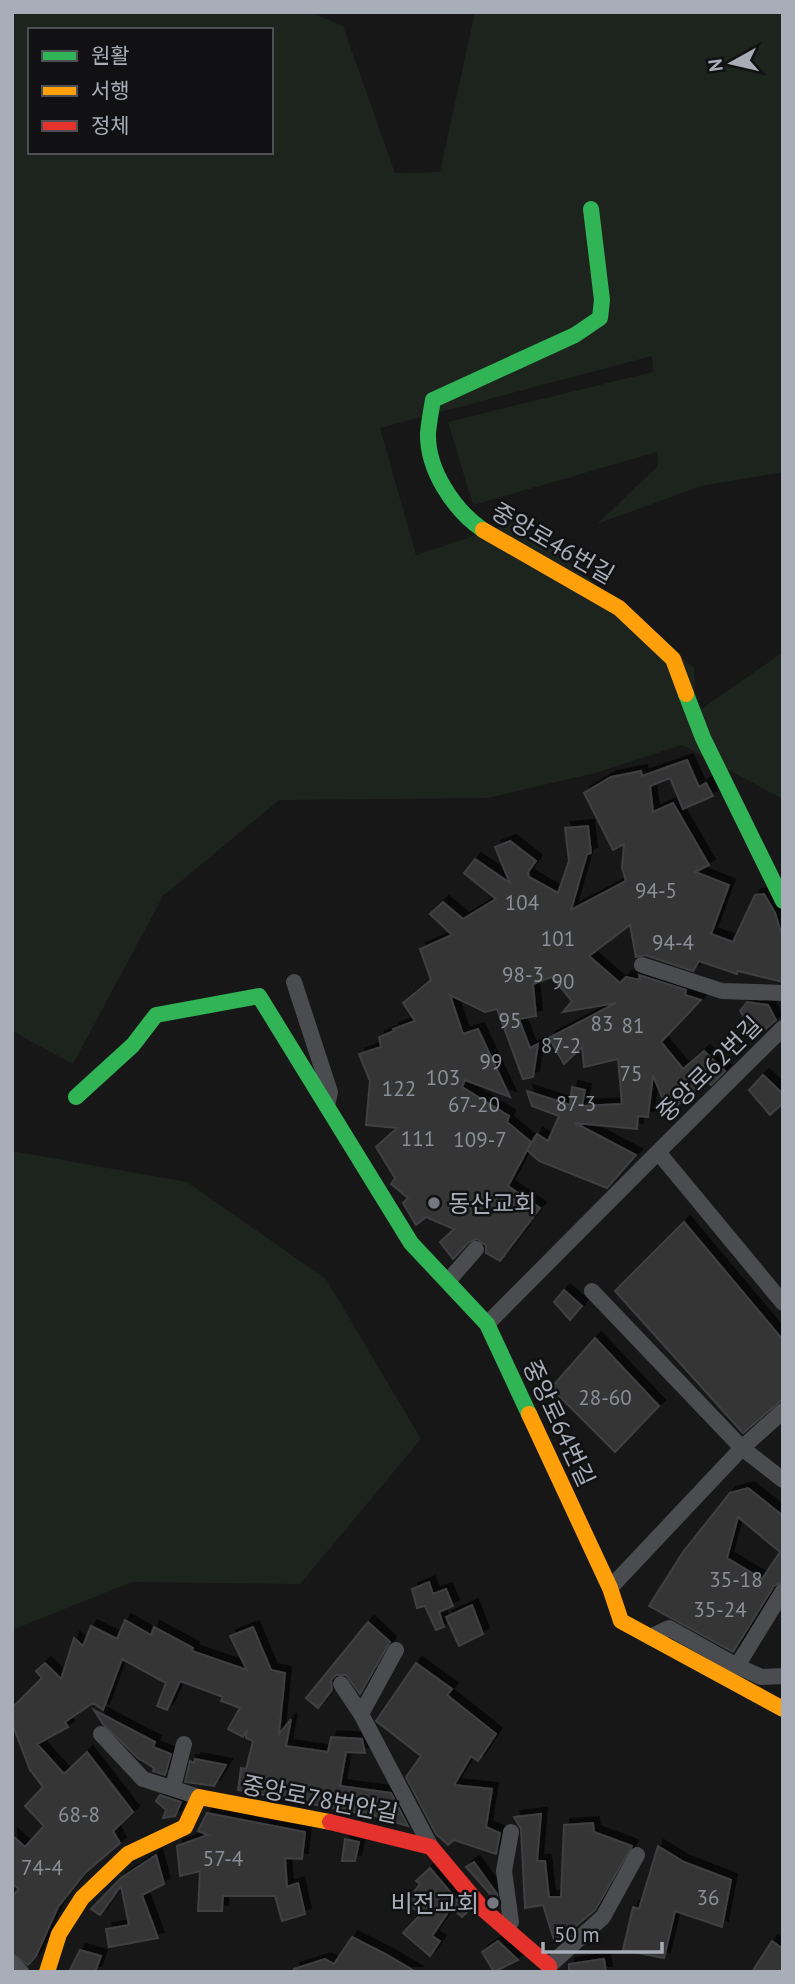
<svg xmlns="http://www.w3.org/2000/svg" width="795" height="1984" font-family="'PT Sans','Noto Sans KR',sans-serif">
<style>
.green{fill:#1d241e;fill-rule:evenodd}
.building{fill:#353536;stroke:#3f4043;stroke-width:2;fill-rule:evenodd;filter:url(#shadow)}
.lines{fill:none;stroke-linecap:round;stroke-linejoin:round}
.street{stroke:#4b4c50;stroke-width:16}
.fast{stroke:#30b455;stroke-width:16}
.slow{stroke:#ff9f0a;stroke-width:16}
.jam{stroke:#e5322d;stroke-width:16}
.poi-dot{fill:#757880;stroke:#111113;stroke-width:2.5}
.labels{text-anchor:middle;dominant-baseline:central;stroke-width:5;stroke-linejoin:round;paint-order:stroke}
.number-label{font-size:21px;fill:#8b8f98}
.street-label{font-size:24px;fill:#a8adb8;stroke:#111113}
.poi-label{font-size:24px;fill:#a8adb8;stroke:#111113;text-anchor:start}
</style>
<defs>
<filter id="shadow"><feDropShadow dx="6" dy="-6" stdDeviation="0" flood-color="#0009"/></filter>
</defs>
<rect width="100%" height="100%" fill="#171717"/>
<path class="green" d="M12,12h297l34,14 52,147 45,-1 35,-160h308v460l-82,14 -104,38 61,-58 -1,-14 -184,53 -25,-83 205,-50 -1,-16 -272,72 36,127 99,-33 63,47 116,99 2,45 87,-61v147l-101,-54 -87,28 -107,25 -209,2 -116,96 -90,168 -61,-33zM30,30h241v122h-241z
M12,1151l175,31 139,97 95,160 -121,145 -168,-2 -120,48z"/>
<path class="building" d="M687,760l12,27 7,-4 7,13 -30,13 -13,-31 -20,8 3,26 20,-9 36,62 -14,7 34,13 -18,49 22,8 22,-47 9,-1 11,19 8,26v43l-45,-11 -1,3 -38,-13 -6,10 -48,-16 -9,2 -6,-32 -41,31 31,27 6,-6 14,3 -1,-5 47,15 -1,5 16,5 -40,42 22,27 21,-18 21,20 -14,14 -3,-3 -40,30 -15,-37 -5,42 -10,-1 -1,13 -62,-6 61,32 -29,33 -68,-27 -12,-11 -19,36 32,22 -40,53 -14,-8v-8l-9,-6 -8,3 -16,17 -13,-17 14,-13 -28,-12 -10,8 -13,-22 5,-5 -17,-14 4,-6 -19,-31 21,-19 -31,-3 4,-44 -11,-27 22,-7 -2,-10 15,-6 -1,-2 22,-8 -12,-18 28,-23 -11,-31 32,-14 -22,-21 13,-12 20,17 33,-20 -32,-26 11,-14 35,24 -15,-36 15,-6 26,20 -8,11 1,5 29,16 11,-32 -4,-33 23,-2 3,27 -4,1 -16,56 55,-29 -4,-13 2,-24 -11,6 -29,-57 27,-16 30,-6 1,5zM552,977l20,24 -9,11 53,-9 -67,35 15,26 18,-17 2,20 34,-8 4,45 -40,2 3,-16 -13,-3 -2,18 -43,-14 5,15 27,10 -11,25 -11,-7 -10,16 4,-8 -24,-20 2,-6 -47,-29 3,-7 45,17 -32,-68 -15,5 -13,-39 35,17 12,-3 26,70 10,-2 5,-33 -8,4 -11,-29 17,-3 -3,-32z
M747,1002l21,3 8,15 -19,16 -17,-25z
M763,1075l20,19v9l-13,12 -21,-25z
M684,1222l99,118v59l-40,34 -128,-142z
M564,1290l18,16 -12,14 -16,-18z
M595,1338l64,68 -44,46 -64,-64z
M748,1488l35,28v65l-9,5 -41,66 -84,-46 34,-54 47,-59zM738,1517l42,35 -18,27 -35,-21z
M429,1582l4,12 13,-5 7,17 -14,6 5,15 -8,3 -11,-24 -8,2 -5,-19z
M472,1605l11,29 -24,12 -13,-29z
M125,1620l26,15 3,-8 39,21 -1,3 55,19 -17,-34 23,-9 18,43 14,3 -6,61 12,-15 -5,27 42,6 3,-15 31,2 3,14 -19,-1 -6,34 51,7 17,33 -33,-10 -137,-26 3,-22 5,1 7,-28 -7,-3 1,-8 -4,7 -15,-8 12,-21 -19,-7 2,-4 -43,-16 -13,29 -10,-4 9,-23 -44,-24 -19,51 -10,-7 -28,19 3,5 -31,17 27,30 23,-22 46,60 -20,19 7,12 -34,29 -28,35 -22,49 -8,9 -16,-12v-56l7,-8 -7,-5v-49l13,12 19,-21 -19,-20 18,-19 -13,-17 -18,-47v-15l30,-30 -6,-7 9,-8 16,16 13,-41 9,8 8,-20 26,13z
M368,1622l22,20 -30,52 -14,-19h-10l-5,5 1,10 -14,18 -12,-10z
M416,1663l36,26 -5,6 49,39 -18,27 -7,-5 -17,29 38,4 -6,38 14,6 -4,21 -42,-14 -6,5 -12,-11 -30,-57 15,-21 -45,-35z
M94,1710l61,32 -2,5 18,7 -6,21 -12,-4 1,-3 -16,-10 -35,-34z
M195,1759l31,6 -12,21 -29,-4 5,-21 4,2z
M160,1795l21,7 -6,14 -12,2 3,-8 -10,-9z
M207,1813l98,19 -3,27 -17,-1 2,29 11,-4 7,31 -23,7 -7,-25h-52l-1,15h-24l2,-40 -20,5 -3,-30 31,-11 -10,-4z
M541,1814l-4,47h8l4,36h12l3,-72 29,-2 1,9 38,14 -37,64 -40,33 -12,-38 -18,3 -4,-79 -7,-12z
M345,1839l14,3 -4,19h-13z
M658,1846l26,16 47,18 -9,47 -47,-16 -11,47 -41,-8 10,-43 6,2z
M156,1855l8,29 -22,11 16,43 -49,9 -3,-18 23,-4 -8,-39 -21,29 -9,-6 30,-31z
M474,1862l23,32 1,9 -32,-36z
M430,1868l37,44 -5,5 -11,-9 -19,28 8,5 -10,15 -27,-23 18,-19 -15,-12 14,-18 -4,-3z
M352,1937l35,18 29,17h-121l-1,-3 31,-10 9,5z
M498,1941l20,19 -24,12 -12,-20z
M772,1941l11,8v23h-31z
M80,1950l21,6 -6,16h-26z
M604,1959l2,13h-37v-8z"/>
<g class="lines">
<path class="street" d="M642,965l80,26 61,2
M294,982l36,110 -3,14
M783,1028l-125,124 125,151
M449,1280l27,-31
M592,1291l150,157 41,32
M487,1324l171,-172
M610,1588l132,-140 41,-37
M650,1637l19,-9 68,38 46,-75
M396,1650l-35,64 70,133
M737,1666l24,11 22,-1
M341,1684l20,30
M101,1734l42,45 56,18
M173,1787l11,-43
M505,1927l6,-5 -7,-51 7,-39
M12,1963l9,9
M549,1966l54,-49 34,-62"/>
<path class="fast" d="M483,530c-29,-20 -56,-60 -55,-97 1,-11 3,-22 5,-33l142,-65 25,-17 2,-18 -11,-91
M686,694l17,44 80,163
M76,1097l57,-52 23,-30 103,-19 152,247 76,81 42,90"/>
<path class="slow" d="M483,530l136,78 54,51 13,35
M529,1414l81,174 11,33 162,88
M47,1972l12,-38 23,-36 46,-44 57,-27 14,-30 131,25"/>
<path class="jam" d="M330,1822l101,25 52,62 66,57v6"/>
</g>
<g class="poi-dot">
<circle cx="434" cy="1203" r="7"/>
<circle cx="493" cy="1903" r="7"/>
</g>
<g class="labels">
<g class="number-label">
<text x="656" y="890">94-5</text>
<text x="522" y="902">104</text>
<text x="558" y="938">101</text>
<text x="673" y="942">94-4</text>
<text x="523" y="974">98-3</text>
<text x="563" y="981">90</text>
<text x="510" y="1020">95</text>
<text x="602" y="1023">83</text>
<text x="633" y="1025">81</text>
<text x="561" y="1045">87-2</text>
<text x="491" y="1061">99</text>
<text x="631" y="1073">75</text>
<text x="443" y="1077">103</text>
<text x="399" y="1088">122</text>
<text x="576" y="1103">87-3</text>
<text x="474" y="1104">67-20</text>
<text x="418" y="1138">111</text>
<text x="480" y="1139">109-7</text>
<text x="605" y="1397">28-60</text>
<text x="736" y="1579">35-18</text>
<text x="720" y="1609">35-24</text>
<text x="79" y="1814">68-8</text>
<text x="223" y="1858">57-4</text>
<text x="42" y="1867">74-4</text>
<text x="708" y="1897">36</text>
</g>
<g class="street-label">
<text transform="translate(553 543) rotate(30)">중앙로46번길</text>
<text transform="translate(709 1069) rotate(-45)">중앙로62번길</text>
<text transform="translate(559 1423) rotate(65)">중앙로64번길</text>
<text transform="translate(320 1799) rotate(11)">중앙로78번안길</text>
</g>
<g class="poi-label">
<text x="448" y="1203">동산교회</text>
<text x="479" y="1903" text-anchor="end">비전교회</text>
</g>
</g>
<rect width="795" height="1984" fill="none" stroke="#a8adb8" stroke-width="28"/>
<rect x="28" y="28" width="245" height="126" fill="#111113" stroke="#4d4f55" stroke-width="2"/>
<rect x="42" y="51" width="35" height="10" fill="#30b455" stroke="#4d4f55" stroke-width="2"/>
<text x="91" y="63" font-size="21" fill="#a8adb8">원활</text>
<rect x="42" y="86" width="35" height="10" fill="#ff9f0a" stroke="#4d4f55" stroke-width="2"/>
<text x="91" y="98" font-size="21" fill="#a8adb8">서행</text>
<rect x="42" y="121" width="35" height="10" fill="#e5322d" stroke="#4d4f55" stroke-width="2"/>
<text x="91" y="133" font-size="21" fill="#a8adb8">정체</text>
<g transform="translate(732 63) rotate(262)" stroke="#111113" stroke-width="5" paint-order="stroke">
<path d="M0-5L12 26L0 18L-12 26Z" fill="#a8adb8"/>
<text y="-10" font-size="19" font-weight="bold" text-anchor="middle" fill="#a8adb8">N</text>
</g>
<path d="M543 1942v10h119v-10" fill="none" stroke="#a8adb8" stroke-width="3.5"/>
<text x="554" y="1942" font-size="21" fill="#a8adb8" stroke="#111113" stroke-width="5" paint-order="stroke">50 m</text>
</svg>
